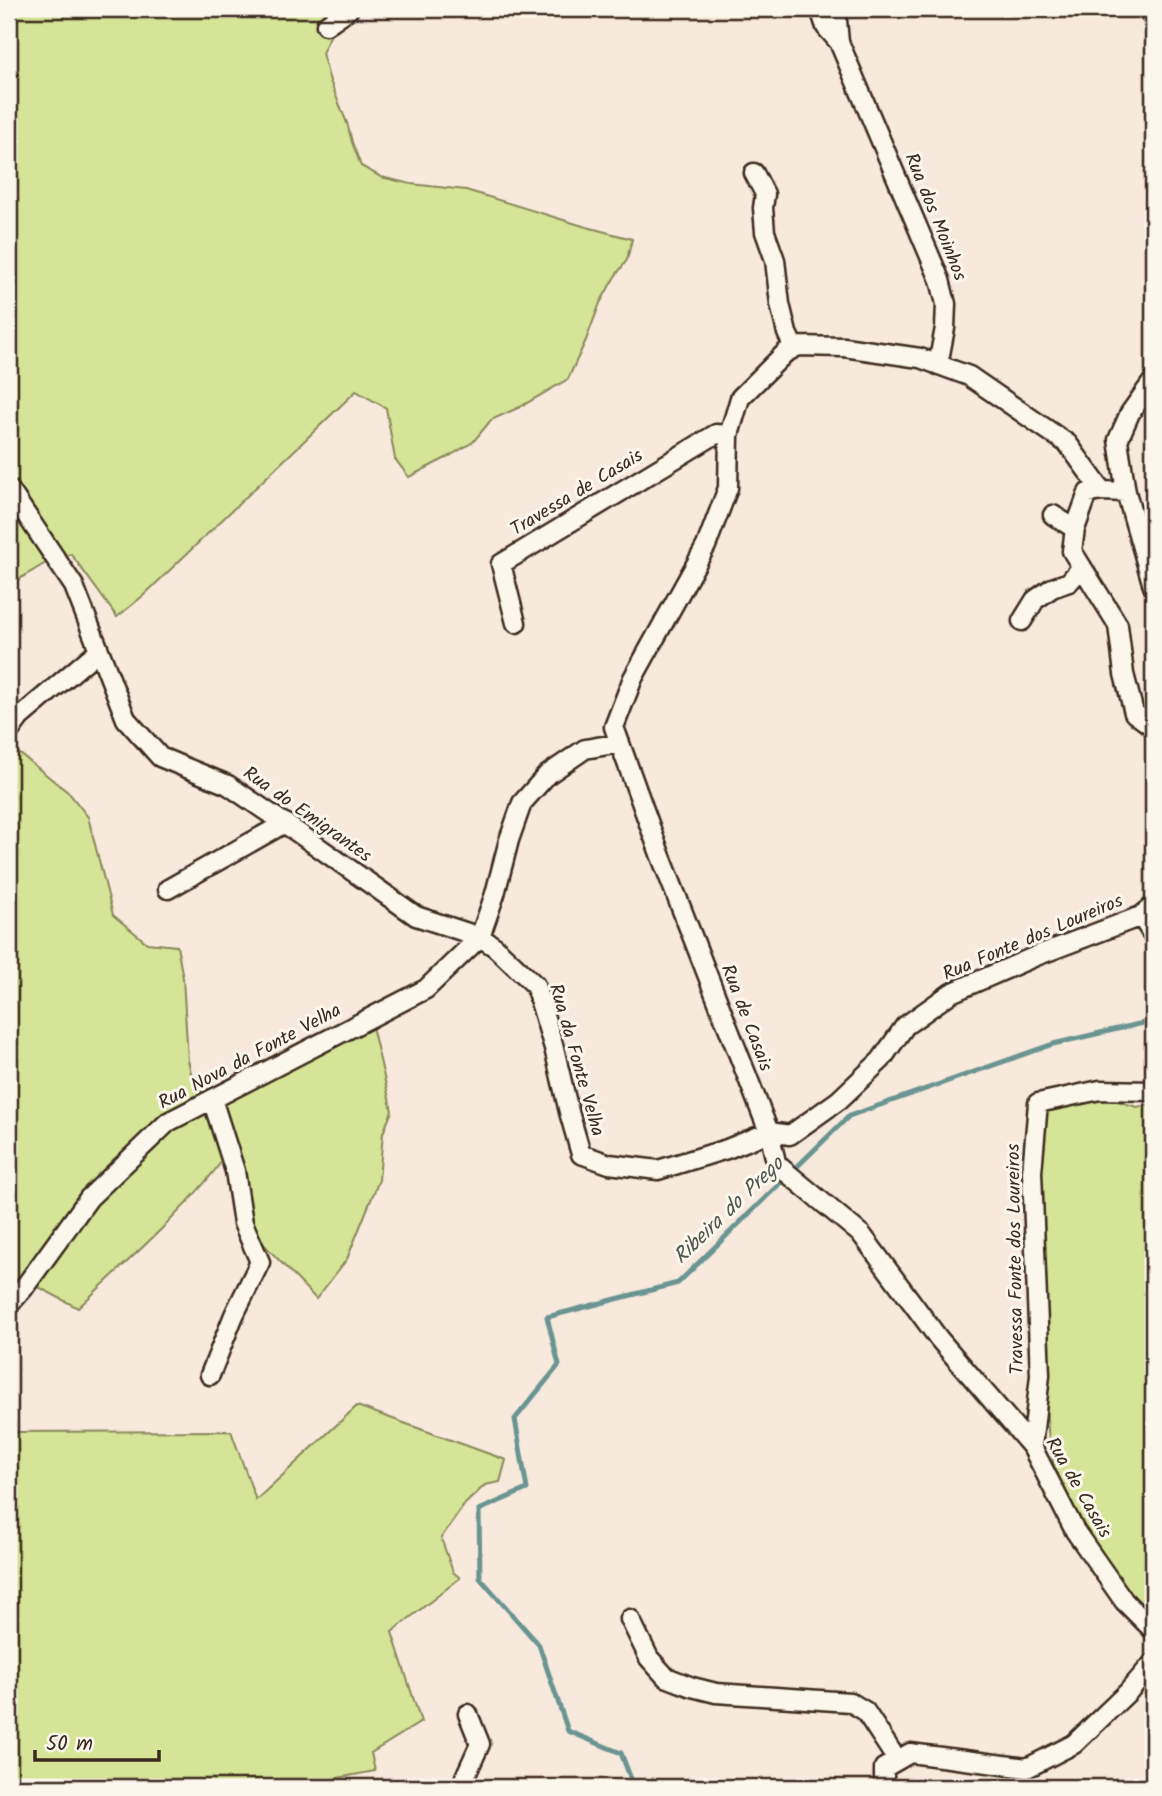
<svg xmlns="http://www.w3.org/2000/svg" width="1162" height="1796" font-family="Kalam,sans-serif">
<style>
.green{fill:#d5e497;stroke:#88875a;stroke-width:2}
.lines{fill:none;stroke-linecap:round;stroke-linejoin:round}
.stream{stroke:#6a9492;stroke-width:5}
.minor-casing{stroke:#3b2a1e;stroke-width:23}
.minor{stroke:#fbf7ec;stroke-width:18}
.labels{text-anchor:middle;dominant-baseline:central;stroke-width:6;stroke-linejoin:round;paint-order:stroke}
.street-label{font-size:19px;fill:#3b2a1e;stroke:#fbf7ec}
.water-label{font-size:21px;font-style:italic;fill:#4e564e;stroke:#fbf7ec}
</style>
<rect width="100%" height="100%" fill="#f7e9dc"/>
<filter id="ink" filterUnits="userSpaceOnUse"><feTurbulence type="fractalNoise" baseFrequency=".0143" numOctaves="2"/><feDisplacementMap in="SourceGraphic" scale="14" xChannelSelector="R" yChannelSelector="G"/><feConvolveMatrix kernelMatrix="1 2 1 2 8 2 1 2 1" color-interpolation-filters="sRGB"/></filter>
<g filter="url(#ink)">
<path class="green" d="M9,9h328l-3,19 -12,25 8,28 17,42 5,19 9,24 20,11 30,7 55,6 117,36 49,13 -5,21 -13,18 -14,25 -14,37 -18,39 -48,28 -29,13 -18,22 -27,16 -37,19 -14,-18 -9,-51 -30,-17 -212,204 -27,22 -46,-63 -25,9 -37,22z
M9,745l60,48 19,24 25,98 34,28 30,3 6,32 5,82 6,25 17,16 160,-79 21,89 -9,22 -4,47 -32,79 -31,40 -62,-65 -29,-77c-41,56 -97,103 -147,151l-43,-23 -26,28z
M1094,1094l43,13 16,-3v518l-48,-46 -44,-84 -7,-26 -5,-26 -5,-53 -11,-286z
M357,1406l149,54 -6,22 -15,3 -20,19 -24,34 12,34 7,6 -68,54 29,90 -50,31 4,18 -53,10 -29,1v5h-284v-355l222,-1 25,69z"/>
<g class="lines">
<path class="stream" d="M634,1787l-13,-34 -53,-22 -29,-86 -59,-67 -1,-68 48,-21 -12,-70 44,-54 -12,-48 131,-34 171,-167 204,-72 99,-23 1,1"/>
<g class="minor-casing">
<path id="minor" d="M820,9l6,18 13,15
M836,9l3,33 101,238 6,24 -1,24 -7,37
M1149,9l4,10
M326,25l23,-16
M754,173l11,21 -2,14 2,24 10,28 5,44 7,29 7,15
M1153,381l-23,32 -12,27 8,52 -24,-1 -14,2 -13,36 -3,22 46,74 6,49 10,39 19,14
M9,489l65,97 52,133 34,38 68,28 69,47 119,84 64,21 15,10 40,38 19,63 15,64 12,42 28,10 49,6 69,-21 42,-17 21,3 49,-35 42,-40 24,-34 46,-33 85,-37 105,-40 12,-10
M1102,491l-34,-47 -99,-68 -49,-18 -76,-11 -46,-1 -13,7 -45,45 -11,37 -1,53 -22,58 -73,132 -19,49 46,127 109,278 7,30 4,5 82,68 77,104 93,108 43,84 49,70 29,29
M1126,492l27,94
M1053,515l22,14
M1022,621l13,-21 17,-12 17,-6 13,-15
M516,623l-15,-59 215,-130 13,1
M9,732l11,-15 79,-67
M168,889l117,-66
M1141,916l12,19
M9,1305l14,-16 66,-91 79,-76 258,-133 54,-52 15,-43 14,-54 13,-37 25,-28 38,-26 35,-6
M210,1375l24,-60 26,-53 -17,-39 -8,-52 -23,-72
M1032,1447l8,-72 -8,-203 6,-69 62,-13 53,1
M630,1619l19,39 17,19 26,10 24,6 134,9 15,9 32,49
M462,1787l3,-10 15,-33 -12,-30
M884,1787v-19l26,-15 117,15 47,-24 54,-52 25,-29"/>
</g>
<use href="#minor" class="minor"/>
</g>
</g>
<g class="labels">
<g class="street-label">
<text transform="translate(935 217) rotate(68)">Rua dos Moinhos</text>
<text transform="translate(577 493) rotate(-31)">Travessa de Casais</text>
<text transform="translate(307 815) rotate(35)">Rua do Emigrantes</text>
<text transform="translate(1033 938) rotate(-23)">Rua Fonte dos Loureiros</text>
<text transform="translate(746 1018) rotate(69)">Rua de Casais</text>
<text transform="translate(250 1057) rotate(-28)">Rua Nova da Fonte Velha</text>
<text transform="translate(576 1060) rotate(74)">Rua da Fonte Velha</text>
<text transform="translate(1016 1259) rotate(-91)">Travessa Fonte dos Loureiros</text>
<text transform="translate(1078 1488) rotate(60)">Rua de Casais</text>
</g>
<g class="water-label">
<text transform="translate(729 1211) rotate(-44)">Ribeira do Prego</text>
</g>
</g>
<rect width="1162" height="1796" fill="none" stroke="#fbf7ec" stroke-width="35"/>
<rect x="18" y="18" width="1127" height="1761" fill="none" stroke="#3b2a1e" stroke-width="2.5" filter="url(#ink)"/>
<path d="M35 1750v10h124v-10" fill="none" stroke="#3b2a1e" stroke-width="3.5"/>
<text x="46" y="1750" font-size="21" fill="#3b2a1e" stroke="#fbf7ec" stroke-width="5" paint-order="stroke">50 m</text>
</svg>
